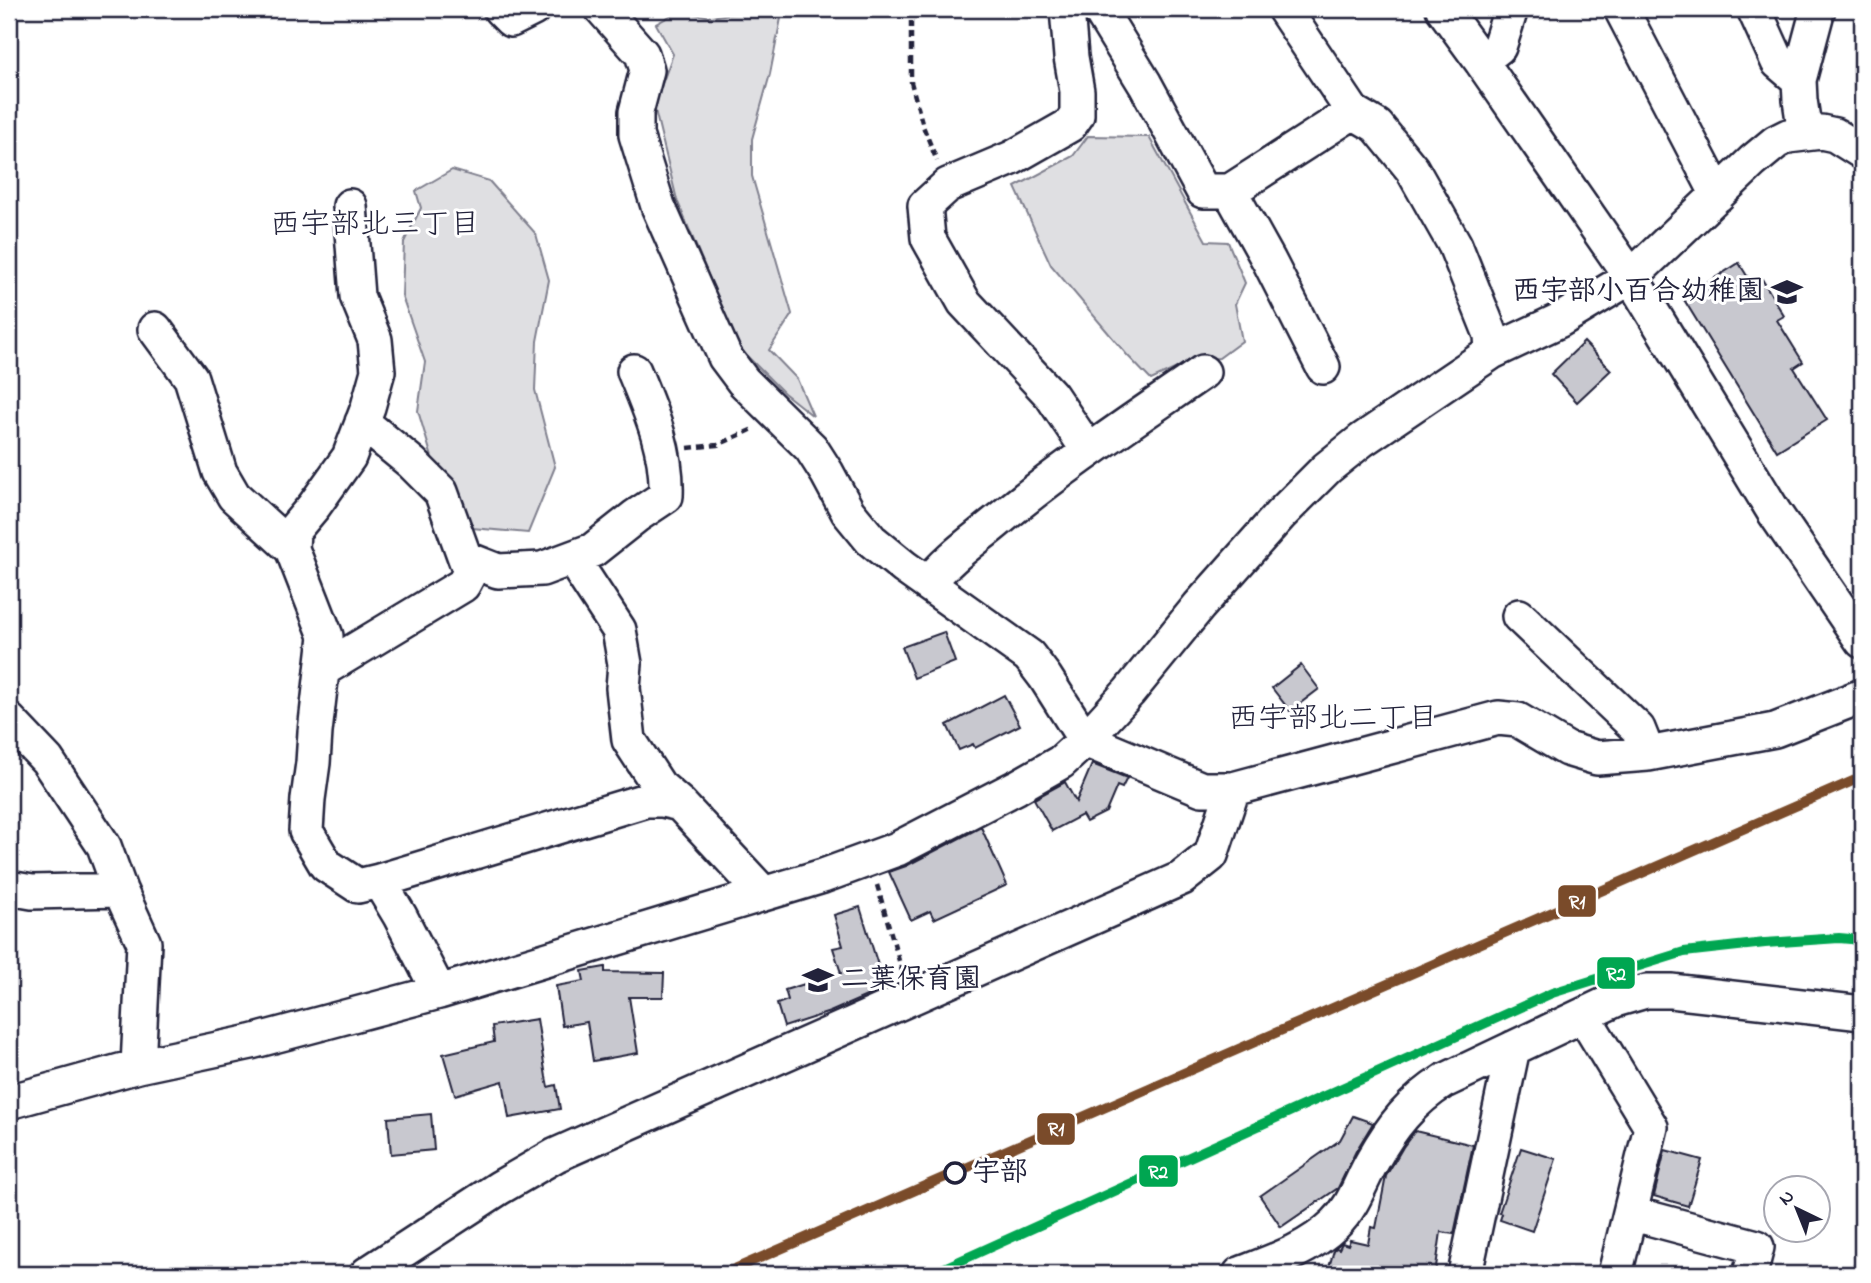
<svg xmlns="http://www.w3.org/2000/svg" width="1871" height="1283" font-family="'Indie Flower','Klee One',sans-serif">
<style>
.green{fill:#dfdfe2;stroke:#80808e;stroke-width:2}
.building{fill:#c8c8cf;stroke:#22223b;stroke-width:2}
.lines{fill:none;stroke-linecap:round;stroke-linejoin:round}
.minor-casing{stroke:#22223b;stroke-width:38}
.path{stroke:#22223b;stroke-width:4.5;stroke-dasharray:7 5;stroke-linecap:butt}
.minor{stroke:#fff;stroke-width:33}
.rail-casing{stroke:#22223b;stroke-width:8}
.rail{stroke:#fff;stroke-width:5;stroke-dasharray:16;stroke-linecap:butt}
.rail-1-casing{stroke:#fff;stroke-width:16}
.rail-2-casing{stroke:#fff;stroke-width:16}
.rail-1{stroke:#7a4b2a;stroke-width:10}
.rail-2{stroke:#00a651;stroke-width:10}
.stop-dot{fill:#fff;stroke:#22223b;stroke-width:3.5}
.labels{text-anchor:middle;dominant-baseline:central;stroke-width:6;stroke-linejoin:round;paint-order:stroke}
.poi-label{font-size:28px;font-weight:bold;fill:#22223b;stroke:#fff;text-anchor:end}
.stop-label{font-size:28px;font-weight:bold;fill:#22223b;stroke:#fff;text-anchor:start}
.neighbourhood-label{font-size:30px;fill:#22223b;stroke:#fff}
.line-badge{stroke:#fff;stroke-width:2.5}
.badge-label{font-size:19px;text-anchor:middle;font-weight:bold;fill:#fff}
</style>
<rect width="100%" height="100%" fill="#fff"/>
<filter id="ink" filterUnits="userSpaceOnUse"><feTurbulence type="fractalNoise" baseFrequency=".0143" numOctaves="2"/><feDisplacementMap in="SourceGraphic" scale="14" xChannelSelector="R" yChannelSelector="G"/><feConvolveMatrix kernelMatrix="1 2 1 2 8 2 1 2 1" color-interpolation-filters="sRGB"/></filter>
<g filter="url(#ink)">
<path class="green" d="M751,9h20l10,9 -11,56 -18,65v37l40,138 -23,36 28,29 16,37 -29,-23 -46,-46 -61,-147 -23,-94 19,-52 -17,-30 23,-13 32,6 37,-6z
M1088,136l61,1 57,104 22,1 17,41 -10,21 7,37 -23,17 -25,2 -43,20 -24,-25 -76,-90 -36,-78 58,-31z
M452,170l37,11 47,53 13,46 -12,61 -2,49 20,77 -27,66 -56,-5 -38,-64 -16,-53 7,-49 -23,-66 2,-54 17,-34 -5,-17z"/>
<path class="building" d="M1739,263l13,21 10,-5 22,37 -7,4 26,42 -9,6 33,52 -50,31 -94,-153z
M1584,342l27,28 -34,32 -26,-28z
M944,632l11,30 -41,16 -12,-31z
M1301,665l18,24 -29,22 -18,-23z
M1004,695l16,30 -45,23 -2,-4 -14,6 -12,-25z
M1092,764l35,14 -5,10 -5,-2 -11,26 -20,10 -4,-7 -30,16 -18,-32 31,-17 11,20z
M981,827l26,58 -73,34 -4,-8 -19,9 -22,-48 17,-6z
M860,907l25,81 -55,24 -46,15 -7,-23 11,-4 -3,-10 56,-17 -8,-25 10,-2 -9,-31z
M605,967v5l59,1 -1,24h-34l9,56 -45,8 -6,-39 -25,4 -6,-40 28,-5 -2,-10z
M537,1019l9,58 2,10 8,-2 4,24 -51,9 -6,-37 -48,14 -12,-41 51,-12 -2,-16z
M431,1114l3,36 -43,4 -3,-36z
M1353,1116l20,7 -17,28 -18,37 -57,39 -21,-31 80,-56z
M1415,1131l58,14 -19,89 -13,-2 -6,42h-108l7,-24 2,-2 3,1 3,-6 6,2 2,-5 18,4 3,-17 5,1 10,-52 17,-29z
M1521,1148l35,11 -24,72 -32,-11 2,-6 -3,-1z
M1665,1150l37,10 -14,46 -34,-10z"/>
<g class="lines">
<g class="minor-casing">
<path id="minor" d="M500,9l11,11 22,-11
M602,9l40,45 5,16 -11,42v23l22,71 67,151 18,24 68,67 16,25 21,39 23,28 33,27 125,89 16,21 40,63 117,49h31l265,-71 20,2 49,29 30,9 51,-4 127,-24 87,-34
M1067,9l4,48 6,34v24l-7,10 -58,33 -64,27 -23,21 3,32 36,64 87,93 37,55
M1099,9l46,75 58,107h27l39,70 54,106
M1284,9l69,103 24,14 35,43 43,76 36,90 1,17
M1443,9l38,52 150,216 143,235 88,129
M1621,9l97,186
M1754,9l24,53 21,18 1,20 5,33
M1481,61l18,-14 12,-38
M1799,80l19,-71
M1230,191l123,-79
M155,329l36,49 29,94 14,24 58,53 34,87 -11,96 -2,31 -5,36 -2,32 20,34 32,21 21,-5 21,35 39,76
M292,549l1,-18 21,-25 35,-49 19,-50 10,-36 -3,-31 -18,-44 -7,-90
M465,558l33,13 44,-2 51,-19 43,-34 30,-20c2,-45 -15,-84 -32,-125
M572,558l47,72 6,34 -2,24 6,52 30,46 21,18 83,89
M928,584c18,-24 44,-42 67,-61 66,-55 137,-102 208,-151
M1519,616l119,113 10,25
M322,670l141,-85 7,-13 -29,-80 -29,-29 -50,-41
M9,720l38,40 57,86 16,44 24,53 -6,123
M379,881l267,-81h16l18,4
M9,888l23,4 88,-2
M1583,1015l68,112 -36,147
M9,1102l129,-36 113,-24 188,-50 384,-116 74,-27 120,-62 44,-25 24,-22 44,-48 70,-86 81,-91 47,-47 35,-28 130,-88 68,-32 71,-43 122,-116 23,-19 12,-6 33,-4 14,3 27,17
M1630,1213l127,34 -7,27
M367,1274l132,-86 57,-33 626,-277 29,-23 22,-66
M1240,1274c34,-13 68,-24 95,-50 19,-18 25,-42 38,-64 18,-33 39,-59 71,-79l171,-81 31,-9h25l191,22
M1465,1274l48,-226"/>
</g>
<path class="path" d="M911,9v73l12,44 14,35
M688,448l30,-3 35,-16
M877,885l25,86"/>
<use href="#minor" class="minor"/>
<g class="rail-casing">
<path id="rail" d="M931,1274l56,-25"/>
</g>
<use href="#rail" class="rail"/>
<g class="rail-1-casing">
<path id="rail-1" d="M723,1274l1139,-497"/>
</g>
<g class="rail-2-casing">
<path id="rail-2" d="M931,1274l621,-281 132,-41 81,-9 74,-5 23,2"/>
</g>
<use href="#rail-1" class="rail-1"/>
<use href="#rail-2" class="rail-2"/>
</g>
</g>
<defs>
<g id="school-bare" transform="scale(2.415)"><path d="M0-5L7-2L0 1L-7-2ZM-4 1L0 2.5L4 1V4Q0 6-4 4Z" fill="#22223b" stroke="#fff" stroke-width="2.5" paint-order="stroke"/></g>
</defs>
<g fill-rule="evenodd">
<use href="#school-bare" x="1787" y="292"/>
<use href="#school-bare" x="818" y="980"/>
</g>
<circle class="stop-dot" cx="955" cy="1173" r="10"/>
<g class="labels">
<g class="poi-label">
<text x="1764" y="292">西宇部小百合幼稚園</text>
<text x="841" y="980" text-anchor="start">二葉保育園</text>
</g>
<g class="stop-label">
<text x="972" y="1173">宇部</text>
</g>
<g class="neighbourhood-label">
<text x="375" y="226">西宇部北三丁目</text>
<text x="1333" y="720">西宇部北二丁目</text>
</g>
</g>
<g class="line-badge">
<rect x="1557" y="884" width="40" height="34" rx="7" fill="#7a4b2a"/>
<rect x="1596" y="956" width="40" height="34" rx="7" fill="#00a651"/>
<rect x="1036" y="1112" width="40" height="34" rx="7" fill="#7a4b2a"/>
<rect x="1138" y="1154" width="41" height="34" rx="7" fill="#00a651"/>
</g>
<g class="badge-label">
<text x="1577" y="908">R1</text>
<text x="1616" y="980">R2</text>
<text x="1056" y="1135">R1</text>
<text x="1158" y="1178">R2</text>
</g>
<rect width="1871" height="1283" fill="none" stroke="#fff" stroke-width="35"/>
<rect x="18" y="18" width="1836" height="1248" fill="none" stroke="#22223b" stroke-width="2.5" filter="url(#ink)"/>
<g transform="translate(1797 1209) rotate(317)"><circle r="33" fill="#ffffff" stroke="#a7a7b1" stroke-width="2"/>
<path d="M0-5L12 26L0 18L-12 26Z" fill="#22223b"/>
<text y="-10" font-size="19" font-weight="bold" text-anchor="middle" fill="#22223b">N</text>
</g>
</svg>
